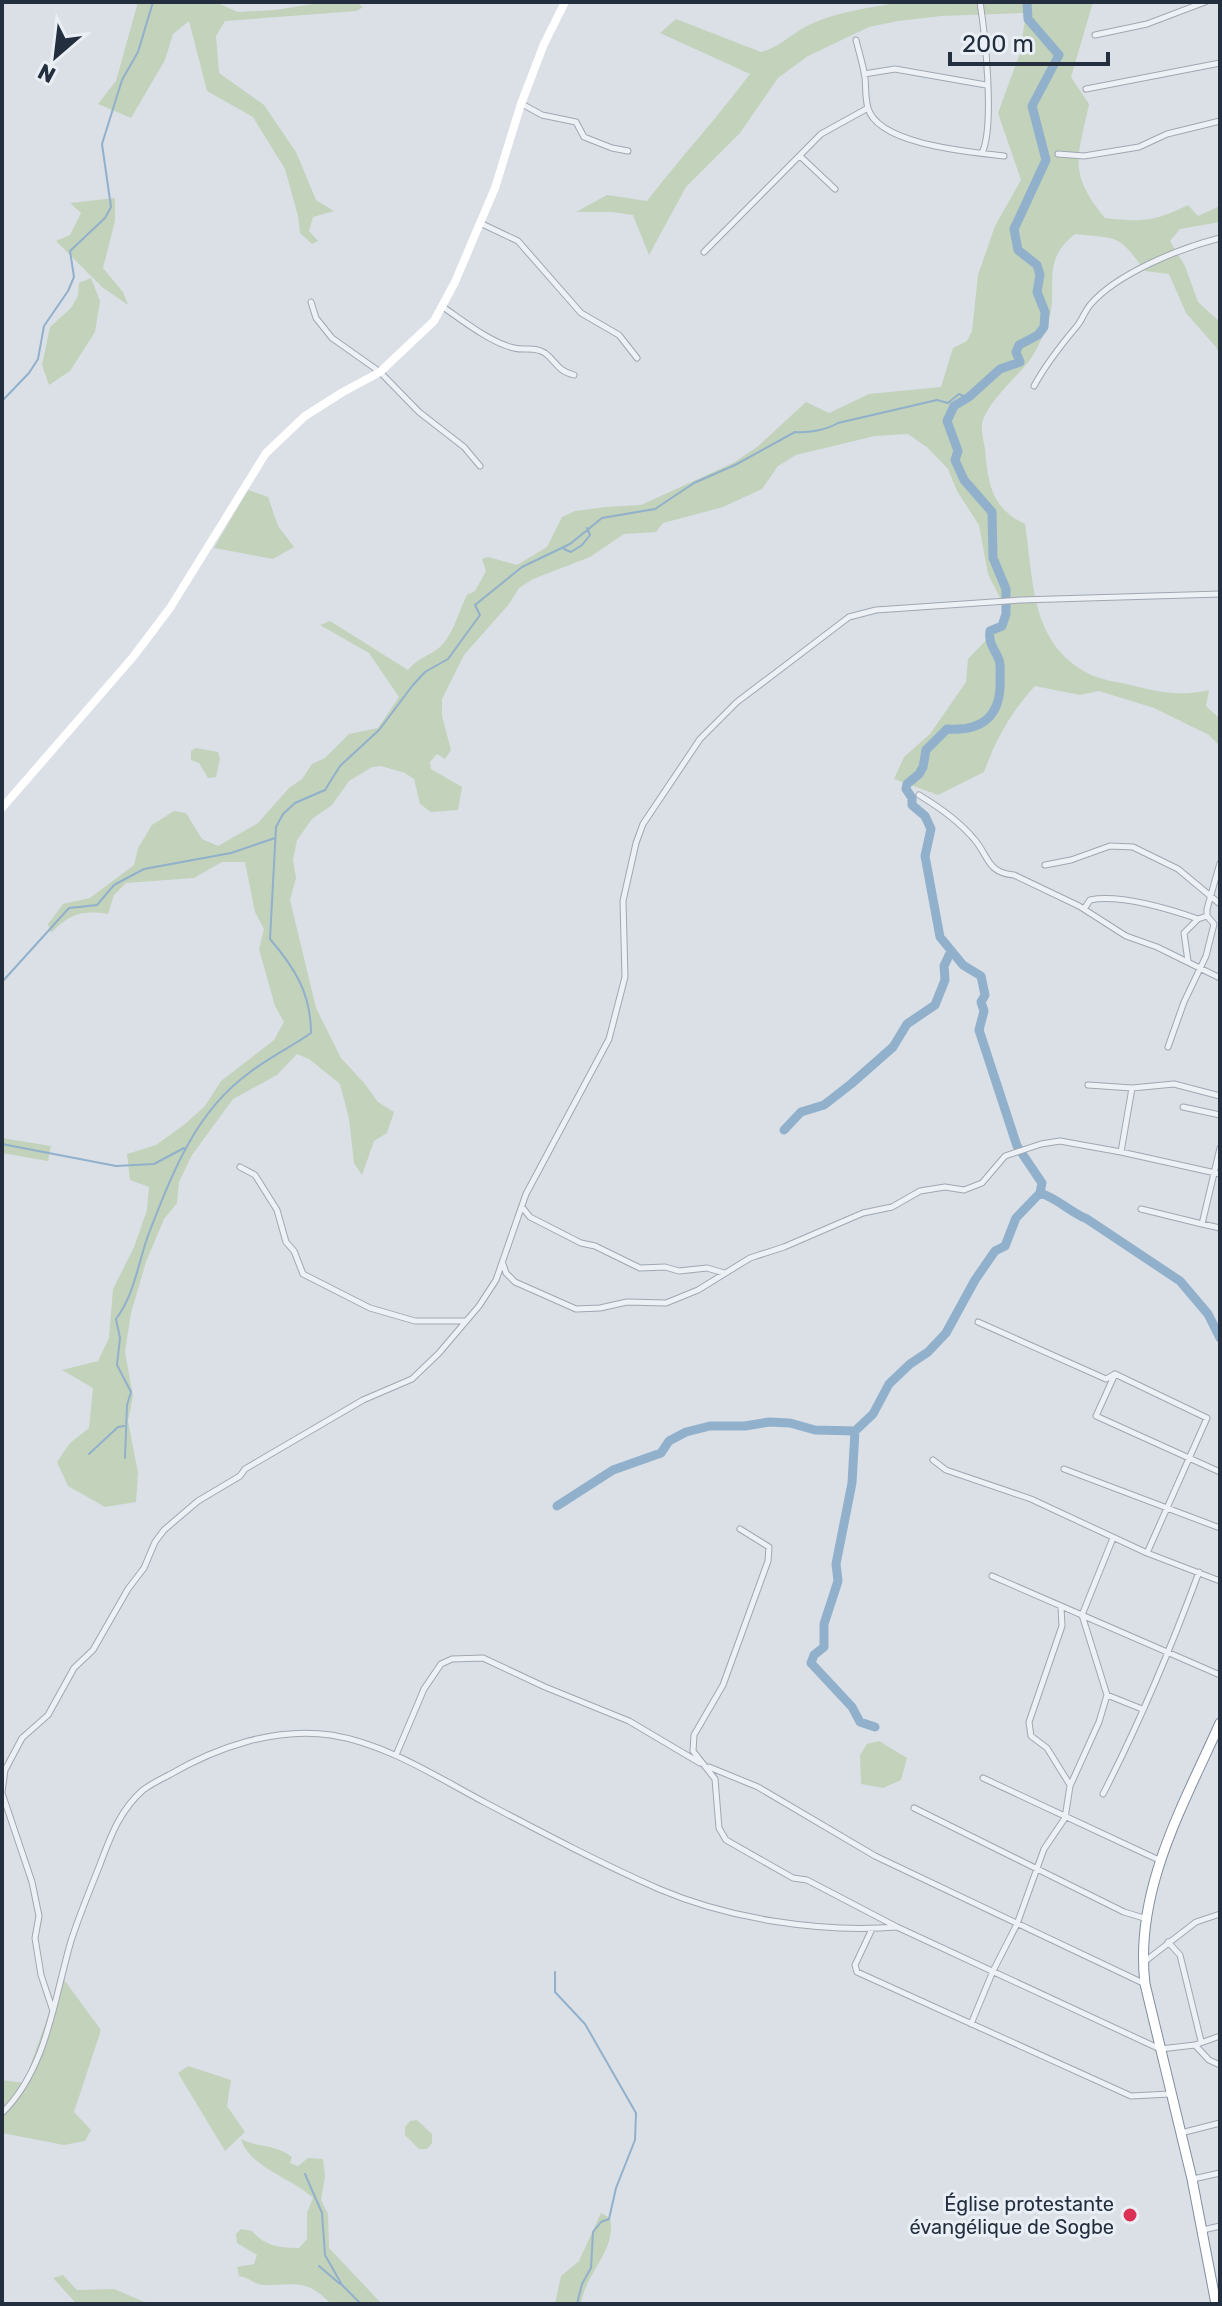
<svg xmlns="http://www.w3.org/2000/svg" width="1222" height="2306" font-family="Rubik,sans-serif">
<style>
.green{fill:#c2d2bb}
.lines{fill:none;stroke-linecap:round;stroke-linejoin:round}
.stream{stroke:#91b0cb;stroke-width:2}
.river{stroke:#91b0cb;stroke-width:9}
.minor-casing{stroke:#a0a7b1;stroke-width:7}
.trunk-casing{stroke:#818e9f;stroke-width:11}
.minor{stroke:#edf0f5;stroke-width:5}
.secondary{stroke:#fff;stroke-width:8}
.trunk{stroke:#fff;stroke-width:9}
.poi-dot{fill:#da3154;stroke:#eaeff5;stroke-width:3}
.labels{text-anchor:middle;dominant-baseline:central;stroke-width:6;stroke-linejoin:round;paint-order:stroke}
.poi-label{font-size:20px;fill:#232f3e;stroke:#eaeff5;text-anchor:end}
</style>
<rect width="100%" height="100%" fill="#dbe0e7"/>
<path class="green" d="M138,2h77l23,10 37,-2 51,-8h30l7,5 -6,4 -132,10 -9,15 3,37 45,32 32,47 20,48 18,11 -21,6 -4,14 9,10 -6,3 -12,-11 -2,-17 -13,-47 -32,-52 -46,-26 -18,-70 -16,13 -8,26 -34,58 -33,-14 18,-23z
M904,2h189l-22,75 18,27c-11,53 -22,68 16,114 38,4 48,4 83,-13l10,11 22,-10v16l-40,7 -10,12 15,25 13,36 22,20v33l-4,-8 -30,-34 -17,-39 -24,-3c-27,-37 -25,-32 -70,-37 -38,30 -13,57 -29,94 -5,13 -12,28 -21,38 -12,14 -40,40 -43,58 -1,8 2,18 3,25 3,34 6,59 40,75 9,58 5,119 64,150 12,6 29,8 42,11 28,7 49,12 78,5l-3,16 14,13v27l-11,-11 -55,-27 -55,-17 -19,4 -45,-9c-24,26 -39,53 -51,86l-46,23 -44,-16 10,-22 26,-23 36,-52 2,-23 41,-43 -21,-42 -9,-49 -22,-34 -9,-22 -20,-21 -20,-14 -33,2 -79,19 -18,11 -16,23 -39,18 -60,16 -7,9 -32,2 -34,23 -57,22 -14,9 -10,16 -45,51 -22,44v17l9,34 -6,9 -8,-5 -7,8 1,7 31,18 -4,23 -27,2 -11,-8 -6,-25 -9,-6 -24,-7 -9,1 -23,14 -17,24 -20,14 -15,21 -4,20 3,18 -6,22 26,108 25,50 23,25 14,19 16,10 -7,21 -13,8 -12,34 -8,-12 -5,-44 -9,-35 -31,-25 -12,-5 -20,21 -44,24 -41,56 -13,27 -2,21 -13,16 -18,43 -15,51 -6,39 8,44 -5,25 10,52 -2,29 -31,5 -37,-21 -11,-24 13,-19 19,-15 4,-40 -31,-18 36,-9 11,-23 4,-49 21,-42 13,-37 2,-23 -19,-7 -3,-26 29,-9 29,-21 20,-18 16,-25 53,-41 10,-18 -9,-16 -16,-57 5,-20 -9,-17 -10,-50h-23l-28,16 -68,5 -12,12 -6,19c-27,-4 -38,0 -57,19l-3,-9 15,-20 27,-6 44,-33 4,-17 14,-23 22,-14 12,2 16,26 16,7 40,-23 31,-35 13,-9 10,-15 13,-6 24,-24 29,-6 21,-31 -30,-44 -49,-28 10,-4 78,49c12,-14 22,-14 32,-23 14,-13 18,-35 27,-52l8,-4 11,-20 -4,-12 6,-2 29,8 30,-18 15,-30 13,-6 31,-4 35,-2 92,-42 24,-16 49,-45 23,11 40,-19 72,-7 12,-39 14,-7 5,-10 6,-56 17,-49 26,-46 -23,-67 22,-60 6,-40 -85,3 -43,5 -29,6 -61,29 -30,22 -38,55 -54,54 -37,68 -16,-40 -21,-3h-36l31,-17 40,6c33,-43 70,-83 103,-127l-90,-41 16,-14 85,33c20,-5 32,-20 50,-28 28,-13 62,-17 93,-22z
M115,198v23l-12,47 20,24 5,13 -26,-18 -46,-46 14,-6 11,-22 -11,-10z
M91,278l9,23 -5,31 -25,39 -21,14 -7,-20 8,-38 21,-19 7,-12 1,-13z
M248,490l20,7 10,29 16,21 -21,12 -59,-11z
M196,748l22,4 2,6 -4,19 -8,1 -9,-15 -8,-3v-9z
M2,1138l49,8 -3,15 -46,-8z
M879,1741l28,17 -6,22 -18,8 -22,-4 -1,-29 7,-11z
M62,1977l39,53 -27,82 17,18 -6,11 -21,4 -62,-12v-53l22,3z
M188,2066l43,14 -4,26 18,26 -20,19 -47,-78z
M417,2120l15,14v9l-5,6h-8l-14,-14v-8l5,-6z
M241,2139c18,9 35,5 51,18l-2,6 8,3 10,-8 15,1 2,17 -4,24 7,14 1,34 53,56h-51c-25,-26 -35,-19 -67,-19 -8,0 -16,-8 -25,-9l-2,-9 17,-3 3,-9 -20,-12 -1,-9 5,-5 11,2c12,15 28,17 47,17l8,-9v-26l6,-15c-21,-20 -64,-31 -72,-59z
M601,2213l9,5c7,33 -25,55 -29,86h-26l6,-28 18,-15z
M63,2275l14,15 37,-1 35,15 -74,-2 -22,-24z"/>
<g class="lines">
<path class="stream" d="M2,401l27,-28 9,-14 6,-33 24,-35 6,-14 -4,-26 35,-33 6,-11 -9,-63 20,-64 16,-28 15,-50
M564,549l7,3 11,-7 8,-10 -3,-7
M2,982l67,-74 28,-3 17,-20 30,-16 87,-16 44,-15
M2,1144l114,22 38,-2 30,-16
M89,1454l29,-27 6,-1
M125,1458l2,-53 4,-13 -14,-27 3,-27 -4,-19c19,-25 22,-57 33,-86 23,-59 46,-121 100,-160 19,-15 42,-26 62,-40 0,-39 -16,-65 -41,-94l6,-112 7,-13 12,-11 30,-13 15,-24 39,-36 34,-45 12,-13 23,-13 32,-44 -5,-10 47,-38 48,-23 32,-26 53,-9 39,-26 41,-18 60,-33c14,1 31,-2 43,-9l99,-23 11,3 11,-9 8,4
M555,1972v20l30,32 51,89 -1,27 -19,48 -7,31 -8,3 -8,10 -2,36 -9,16 -5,20
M305,2174l17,39 3,42 17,30 19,19
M319,2266l21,18"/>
<path class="river" d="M784,1130l17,-18 23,-7 27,-21 42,-37 14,-23 28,-19 10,-25 -1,-14 7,-15
M1040,1193c17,5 30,19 47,26l93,62 28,33 12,24
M557,1506l56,-36 48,-17 8,-12 17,-9 24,-6h35l24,-4 21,1 25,7 40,1
M875,1727l-15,-5 -8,-15 -41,-44 3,-8 10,-8v-23l14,-43 -2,-17 16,-81 3,-52 18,-17 16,-30 21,-20 18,-12 18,-19 29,-53 20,-29 10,-5 11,-28 24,-25 2,-10 -25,-37 -38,-116 5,-19 -3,-9 4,-7 -4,-19 -18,-11 -23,-28 -15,-81 6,-27 -6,-13 -13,-11v-7l-6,-9 1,-5 12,-10 4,-7 3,-17 21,-21c37,3 55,-15 53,-51 0,-5 1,-13 -1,-18 -4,-11 -11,-16 -9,-29l12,-5 4,-12v-25l-13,-31 -1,-46 -28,-32 -9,-20 3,-9 -11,-30 7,-15 15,-9 31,-28 20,-7 -4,-10 3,-7 19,-10 6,-8 1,-15 -8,-20 3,-17 -3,-10 -19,-15 -4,-21 32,-69 -14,-54 27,-51 -31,-36 -1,-17"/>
<g class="minor-casing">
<path id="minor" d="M980,2c5,32 15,124 2,151
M1095,35l52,-11 58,-22
M856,40c3,12 7,25 9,37 1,10 0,21 3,31 10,37 104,44 136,48
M864,74l31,-5 91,16
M1086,89l134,-26
M522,104l20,11 34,7 8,15 28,11 16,3
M1058,154l26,2 55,-9 28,-13 53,-13
M800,156l35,33
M480,223l38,18 63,72 38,22 18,23
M704,252l117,-118 47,-26
M311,302l5,16 16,20 48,34 39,40 45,35 16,19
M443,307c19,13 48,36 71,41 11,3 20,-2 31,5 13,10 11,17 29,22
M1034,386c12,-22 27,-41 43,-60 5,-6 8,-15 13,-21 27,-32 91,-57 130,-67
M919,795c20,12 40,26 55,44 15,17 13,34 40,36l65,31 47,30 31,11 63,31
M1045,865l26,-5 39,-14 23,1 45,22 42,35
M1084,909l6,-9c29,-6 79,9 108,19
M1188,961l-4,-28 14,-14 9,-3
M1168,1047l16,-45 22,-46 8,-32 -7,-8v-7l13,-46
M1088,1085l44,3 42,-4 46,12
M1183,1107l37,8
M1121,1152l11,-64
M240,1167l15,8 22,35 9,32 8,9 9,23 67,34 45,13h50
M522,1207l8,10 51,26 14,3 45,22 25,-1 14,4 28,-3 17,5
M1141,1209l61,15 18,-76
M1202,1224l18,4
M503,1264l3,9 9,9 61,27 24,-1 27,-6 39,1 32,-13 52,-32 34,-11 79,-34 29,-6 28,-16 25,-4 19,3 18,-7 23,-27 36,-12 19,-3 61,11 99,22
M978,1322l128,57 9,-5 92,44 -60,135
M1115,1374l-19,42 124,56
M933,1460l13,10 85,29 116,54 73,28
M1064,1469l156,59
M740,1529l29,18 -1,14 -45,124 -29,50 -1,16 22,28 4,49 7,12 67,38 14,2 90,47 263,122 35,-4 25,-9
M992,1576l228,99
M1061,1607l1,19 -33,96 2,14 16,12 23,37
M1107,1695l35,14
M396,1755l28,-66 17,-25 11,-5 31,-1 62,29 84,34 71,42
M709,1767l49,20 117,69 268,127
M983,1778l176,82
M2,1792l3,-22 17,-32 26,-23 26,-47 19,-18 35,-61 16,-21 11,-26 9,-12 34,-29 42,-25 5,-7 118,-69 49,-21 27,-26 40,-47 17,-26 30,-86 83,-155 16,-62 -2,-76 13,-58 7,-19 57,-85 37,-37 112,-85 27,-7 145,-10 199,-6
M2,1793l30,89 7,34 -4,22 6,37 12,36
M1103,1794c37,-72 68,-146 96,-222
M914,1808l210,104 20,6
M872,1929l-17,36 2,7 274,124 39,-2
M1168,1942l12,13 21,86
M1144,1962l52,-40 24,-8
M971,2024l22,-53 24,-47 27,-75 21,-31 5,-32 29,-64 8,-27 -25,-80 31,-77
M1195,2045l14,15 11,5
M2,2113c45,-44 52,-114 69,-172 8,-25 18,-49 28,-74 11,-29 20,-56 44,-77 8,-6 18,-11 26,-15 48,-28 106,-48 162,-40 56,9 106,42 155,68 57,30 114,60 173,86 70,30 162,44 238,38
M1181,2133l39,-10
M1193,2179l27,-6
M1203,2230l17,-4"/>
</g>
<g class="trunk-casing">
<path id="trunk" d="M1216,2304l-24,-125 -47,-195c-11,-94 38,-178 75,-261"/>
</g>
<use href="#minor" class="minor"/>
<path class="secondary" d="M2,808l131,-151 37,-49 96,-155 39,-37 38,-24 37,-20 54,-51 21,-39 25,-59 15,-35 26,-84 23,-60 21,-42"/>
<use href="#trunk" class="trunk"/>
</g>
<circle class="poi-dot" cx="1130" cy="2215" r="8"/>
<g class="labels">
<g class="poi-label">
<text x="1114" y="2204">Église protestante<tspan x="1114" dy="23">évangélique de Sogbe</tspan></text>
</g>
</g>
<rect width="1222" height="2306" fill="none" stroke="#232f3e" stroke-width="8"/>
<g transform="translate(56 56) rotate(208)" stroke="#eaeff5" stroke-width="6" paint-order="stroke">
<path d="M0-6L14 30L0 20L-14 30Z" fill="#232f3e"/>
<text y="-12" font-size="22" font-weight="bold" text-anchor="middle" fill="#232f3e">N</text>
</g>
<path d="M950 52v12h158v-12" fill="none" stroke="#232f3e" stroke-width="4"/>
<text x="962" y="52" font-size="24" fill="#232f3e" stroke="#eaeff5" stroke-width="6" paint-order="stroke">200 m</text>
</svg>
